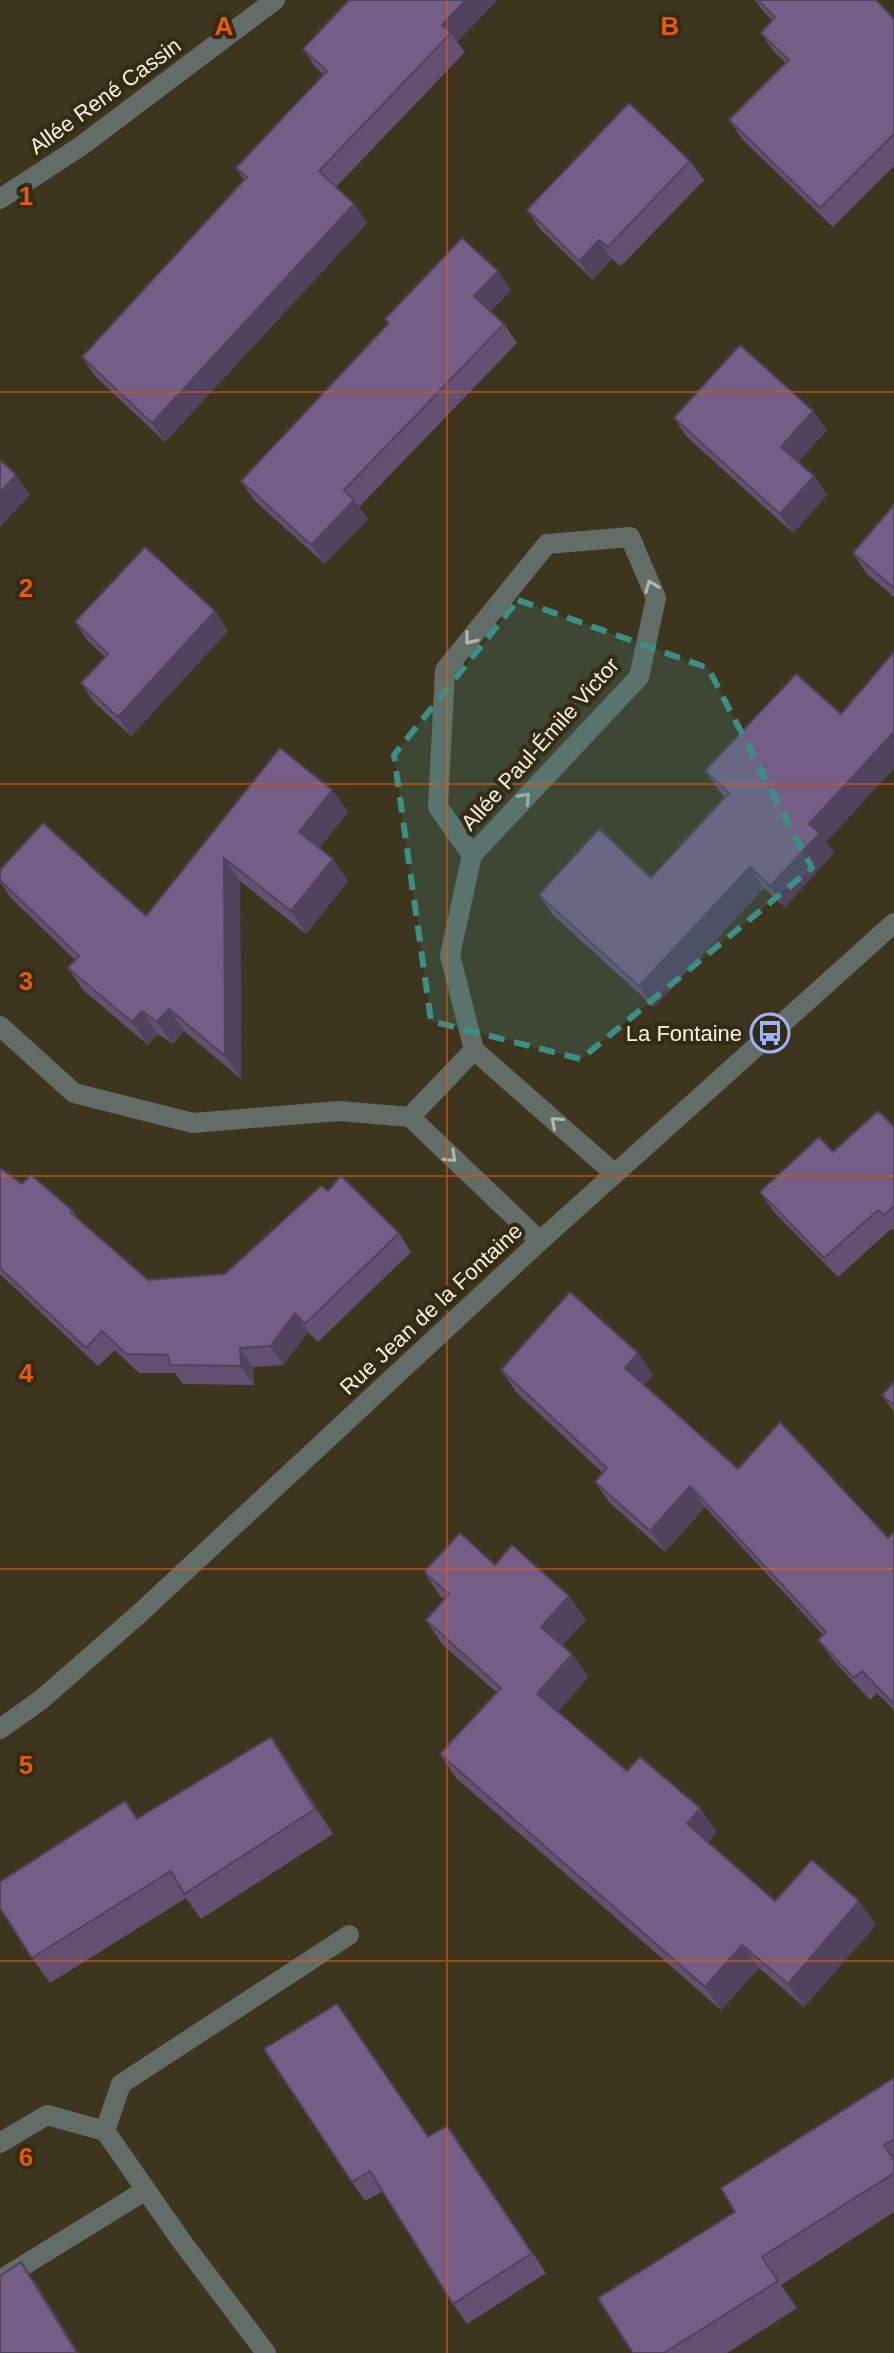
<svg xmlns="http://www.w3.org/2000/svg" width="894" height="2353" font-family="Helvetica,sans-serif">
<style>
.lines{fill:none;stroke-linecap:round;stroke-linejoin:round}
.minor{stroke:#626d67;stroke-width:20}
.wall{fill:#645172}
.shaded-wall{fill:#51425d}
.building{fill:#745e85;stroke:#51425d;stroke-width:2}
.oneway{stroke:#b4b6ac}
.marked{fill:#3d8f86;fill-opacity:0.2;stroke:#3d8f86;stroke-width:6;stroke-dasharray:16 10;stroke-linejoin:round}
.grid{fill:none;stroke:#e8590c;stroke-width:2;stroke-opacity:0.55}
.labels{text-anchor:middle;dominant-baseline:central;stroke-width:8;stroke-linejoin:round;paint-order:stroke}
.street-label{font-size:22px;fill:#f7f1e4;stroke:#342b15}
.poi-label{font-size:22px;fill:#f7f1e4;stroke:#342b15;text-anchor:end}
.grid-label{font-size:26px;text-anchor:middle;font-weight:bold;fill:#e8590c;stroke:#342b15;stroke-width:8;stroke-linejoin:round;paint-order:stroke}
</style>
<rect width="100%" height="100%" fill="#3e351f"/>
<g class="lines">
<path class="minor" d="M0,199l81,-53 194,-146
M472,855l-34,-48 7,-137 102,-126 83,-7 26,61 -17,79 -167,178 -22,100 24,95
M0,1026l74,67 119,30 146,-12 71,6
M540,1241l-130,-124 64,-67 141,124
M0,1729l42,-30 98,-86 400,-372 354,-318
M0,2143l47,-28 58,16
M0,2280l146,-90
M266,2353l-86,-114 -75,-108 16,-47 228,-149"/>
</g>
<path class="wall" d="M497,0l-40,42 8,10 -129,135 18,17 13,19 -202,219 -70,-66 -13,-19 162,-177 -8,-12 88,-93 -8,-7 -13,-19z
M755,0h121l18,19v147l-61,61 -91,-88 -13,-19 57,-57 -12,-11 -13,-19 11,-13 -8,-8z
M690,161l14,19 -83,86 -9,-7 -19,21 -53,-51 -13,-19z
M511,290l-20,21 13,13 13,19 -158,164 9,12 -43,45 -71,-64 -13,-19 147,-158 -3,-4z
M674,418l153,12 -29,32 16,14 13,19 -34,38 -106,-96z
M894,505v92l-27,-23 -14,-21z
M215,611l13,20 -97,105 -37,-34 -13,-19 24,-26 -17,-16 -13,-19z
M894,652v116l-68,74 8,11 -49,54 -21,-19 -110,119 -101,-92 -14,-20 112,-17 74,-81 -5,-5 -15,-21 136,-57z
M280,748l52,42 16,22 -29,36 29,33 -42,53 -66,-53 1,198 -57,-48 -11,13 -15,-10 -10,11 -65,-55 -15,-22 7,-8 -64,-62 -11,-16v-12l146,46z
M894,1127v104l-3,-2 -53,48 -65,-66 -13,-19 73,-40z
M0,1168l22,16 51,27 7,10 68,59 77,-6 103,-83 71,42 12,19 -93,90 -10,-10 -25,33 -30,2 1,18 -71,-1 -8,-11h-36l-24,-23 -17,16 -98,-92z
M501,1370l152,5 -9,10 94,84 150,69 6,-6v178l-17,-17 -7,7 -36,-39 -16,-21 5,-5 -118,-128 -40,45 -55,-49 -15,-21 8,-9 -87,-81z
M894,1382v30l-12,-17z
M495,1565l74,31 17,24 -24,25 10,9 16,23 -30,35 69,59 90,61 -10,10 68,59 101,24 -72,82 -45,-39 -38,42 -265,-232 -16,-24 56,-62 -54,-48 -16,-24 18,-21 -4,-3 -16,-24z
M271,1737l17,25 45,72 -132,85 -15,-21 -136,85 -18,-25z
M894,2078v134l-113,73 16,23 -70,45h-94l102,-141z
M447,2126l99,147 -79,51 -14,-20 -70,-113 -18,10 -13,-19z"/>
<path class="shaded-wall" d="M466,0h31l-40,42 -6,-9 -9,-8z
M354,204l13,19 -202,219 -13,-19z
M599,240l13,19 -19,21 -14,-19z
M498,271l13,19 -24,25 -13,-19z
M813,411l14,19 -32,36 -14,-19z
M16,475l14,20 -30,32v-34z
M814,476l13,19 -34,38 -13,-19z
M354,500l14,19 -43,45 -14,-19z
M215,611l13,20 -97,105 -13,-19z
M894,732v36l-68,74 8,11 -49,54 -15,-21 39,-62z
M332,790l16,22 -34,43 -15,-23z
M224,858l16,23 1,198 -16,-23z
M333,859l15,22 -42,53 -15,-23z
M750,867l14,21 -110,119 -15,-21z
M169,1009l15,22 -11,13 -16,-22z
M142,1011l16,23 -10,11 -16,-23z
M295,1313l13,19 -25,33 -13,-19z
M240,1348l13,19 1,18 -13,-19z
M638,1353l15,22 -13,15 -15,-22z
M690,1486l15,21 -40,45 -15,-21z
M569,1596l17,24 -28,30 -17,-23z
M572,1654l16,23 -34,40 -17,-23z
M271,1737l17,25 45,72 -18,-25z
M700,1808l17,24 -14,16 -16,-24z
M859,1901l17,24 -72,82 -16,-23z
M742,1945l17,23 -38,42 -16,-23z
M21,2262l17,24 41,67h-2z"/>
<path class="building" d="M349,0h117l-24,25 9,8 -132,138 35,33 -202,219 -70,-66 165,-180 -11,-9 91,-97 -24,-22z
M758,0h118l18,19v115l-74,74 -91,-88 60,-60 -28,-27 14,-16z
M629,103l61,58 -82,86 -9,-7 -20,21 -52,-51z
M462,238l36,33 -24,25 30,28 -160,166 10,10 -43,45 -70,-64 148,-158 -4,-4z
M740,345l73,66 -32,36 33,29 -34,38 -106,-96z
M0,460l16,15 -16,18z
M894,505v83l-41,-35z
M145,547l70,64 -97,106 -37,-34 27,-29 -33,-32z
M894,652v80l-85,92 11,9 -50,53 -20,-19 -111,119 -100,-91 60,-66 52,49 78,-85 -24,-22 91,-97 45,40z
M280,748l52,42 -33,42 34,27 -42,52 -67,-53 1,198 -56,-47 -12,13 -15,-11 -10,11 -64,-54 11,-12 -79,-76v-10l43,-47 103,93z
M878,1111l16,16v79l-10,9 -6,-5 -54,48 -64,-66 59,-55 14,15z
M0,1168l22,16 9,-9 42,36 -2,2 77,67 77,-6 96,-88 7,5 13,-15 58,57 -94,91 -10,-11 -25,33 -30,2 1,18 -71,-1 -2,-10 -42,-1 -24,-23 -16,17 -86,-80z
M570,1292l68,61 -13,15 113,101 42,-47 108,116 6,-6v172l-32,-33 -8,7 -36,-38 8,-8 -136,-146 -40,45 -55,-49 12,-14 -106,-98z
M894,1382v24l-12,-11z
M460,1533l35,32 17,-20 57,51 -28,31 31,27 -35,40 90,77 13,-14 60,51 -13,16 88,77 37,-41 47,41 -71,83 -46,-39 -37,42 -265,-233 61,-66 -75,-68 23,-26 -25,-22z
M271,1737l44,72 -131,85 -13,-23 -139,87 -32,-50v-26l125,-81 12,18z
M337,2004l91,133 19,-11 85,127 -79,51 -83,-133 -18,11 -88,-133z
M894,2078v61l-10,6 10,15v13l-132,84 16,24 -114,72h-31l-35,-55 137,-86 -14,-24z
M21,2262l56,91h-77v-77z"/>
<defs><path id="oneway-chevron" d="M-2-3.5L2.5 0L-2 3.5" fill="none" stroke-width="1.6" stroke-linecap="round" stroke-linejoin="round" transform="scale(2)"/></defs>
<g class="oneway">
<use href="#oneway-chevron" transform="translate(651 586) rotate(-111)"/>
<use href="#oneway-chevron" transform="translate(470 639) rotate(129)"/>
<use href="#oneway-chevron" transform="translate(525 798) rotate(-47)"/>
<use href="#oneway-chevron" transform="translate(556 1122) rotate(-139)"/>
<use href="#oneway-chevron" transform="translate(451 1157) rotate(44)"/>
</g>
<path class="marked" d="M518,600l190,68 104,200 -231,191 -150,-38 -37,-266z"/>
<path class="grid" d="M447,0v2353M0,392h894M0,784h894M0,1176h894M0,1569h894M0,1961h894"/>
<defs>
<g id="bus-ring" transform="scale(2)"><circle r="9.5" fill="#342b15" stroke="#9db4fd" stroke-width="1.5"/><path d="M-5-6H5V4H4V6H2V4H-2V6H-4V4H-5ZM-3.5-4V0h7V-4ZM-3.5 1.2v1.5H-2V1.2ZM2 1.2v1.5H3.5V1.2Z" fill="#9db4fd"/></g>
</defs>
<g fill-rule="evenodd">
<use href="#bus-ring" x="770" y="1033"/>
</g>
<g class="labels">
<g class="street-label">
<text transform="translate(105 96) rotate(-36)">Allée René Cassin</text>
<text transform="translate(540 744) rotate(-48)">Allée Paul-Émile Victor</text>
<text transform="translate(431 1309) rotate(-43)">Rue Jean de la Fontaine</text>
</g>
<g class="poi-label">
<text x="742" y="1033">La Fontaine</text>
</g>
</g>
<g class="grid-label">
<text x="224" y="35">A</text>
<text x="670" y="35">B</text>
<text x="26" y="205">1</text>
<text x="26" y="597">2</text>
<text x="26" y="990">3</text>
<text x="26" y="1382">4</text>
<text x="26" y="1774">5</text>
<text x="26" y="2166">6</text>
</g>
</svg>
